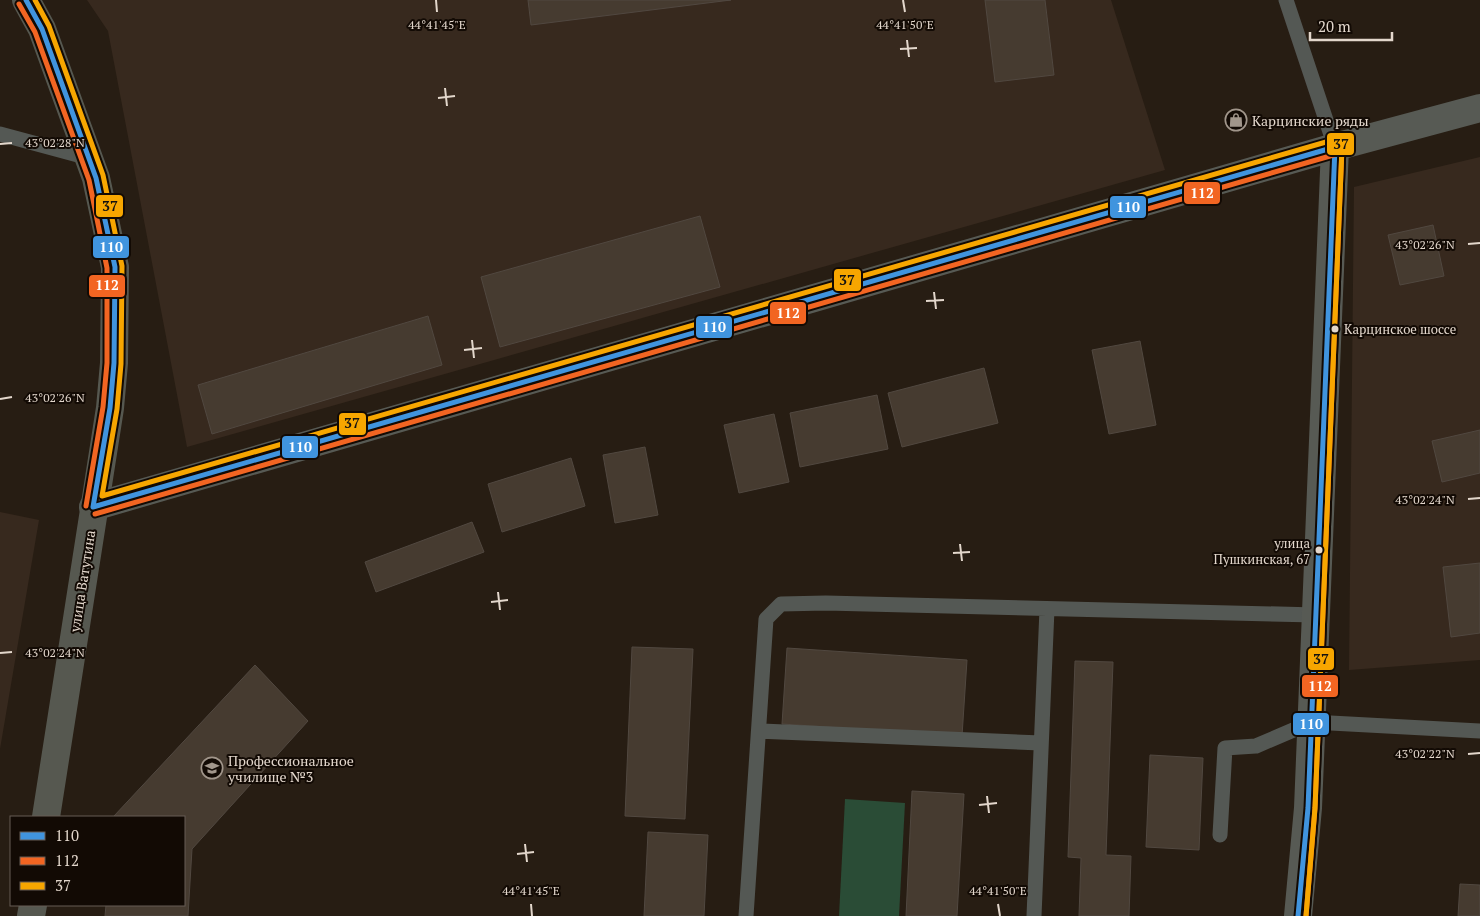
<svg xmlns="http://www.w3.org/2000/svg" width="1480" height="916" font-family="'PT Serif',serif">
<style>
.industrial{fill:#37291e}
.green{fill:#2a4c36}
.building{fill:#463b30;stroke:#514840}
.lines{fill:none;stroke-linecap:round;stroke-linejoin:round}
.lane{stroke:#545854;stroke-width:15}
.secondary{stroke:#575a54;stroke-width:28}
.primary{stroke:#565850;stroke-width:28}
.bus-1-casing{stroke:#120a04;stroke-width:9}
.bus-2-casing{stroke:#120a04;stroke-width:9}
.bus-3-casing{stroke:#120a04;stroke-width:9}
.bus-1{stroke:#4094de;stroke-width:5}
.bus-2{stroke:#f26522;stroke-width:5}
.bus-3{stroke:#f7a600;stroke-width:5}
.ticks{fill:none;stroke:#e3d7cc;stroke-width:2}
.bus-dot{fill:#e3d7cc;stroke:#120a04;stroke-width:2}
.labels{text-anchor:middle;dominant-baseline:central;stroke-width:4;stroke-linejoin:round;paint-order:stroke}
.bus-label{font-size:13px;fill:#e3d7cc;stroke:#120a04;text-anchor:start}
.poi-label{font-size:14px;fill:#e3d7cc;stroke:#120a04;text-anchor:start}
.street-label{font-size:14px;fill:#e3d7cc;stroke:#120a04}
.ticks-label{font-size:12px;text-anchor:middle;fill:#e3d7cc;stroke:#120a04;stroke-width:4;stroke-linejoin:round;paint-order:stroke}
.line-badge{stroke:#120a04;stroke-width:2}
.badge-label{font-size:14px;text-anchor:middle;font-weight:bold;fill:#fff}
.pale-badge-label{font-size:14px;text-anchor:middle;font-weight:bold;fill:#111}
</style>
<rect width="100%" height="100%" fill="#271d13"/>
<path class="industrial" d="M87,0h1024l54,170 -978,277 -79,-416z
M1480,157v503l-131,10 5,-483z
M0,512l39,8 -39,229z"/>
<path class="green" d="M845,799l60,4 -6,113h-60z"/>
<path class="building" d="M528,0h203l-200,25z
M985,0h60l9,75 -59,7z
M700,216l20,71 -220,60 -19,-70z
M1433,225l11,51 -44,9 -12,-50z
M428,316l14,49 -230,69 -14,-49z
M1140,341l16,84 -47,9 -17,-84z
M984,368l14,55 -96,24 -14,-54z
M877,395l11,54 -88,18 -10,-54z
M774,414l15,68 -50,11 -15,-68z
M1480,430v43l-38,9 -10,-41z
M645,447l13,68 -43,8 -12,-68z
M571,458l14,48 -83,26 -14,-48z
M472,522l12,30 -108,40 -11,-30z
M1480,563v70l-29,4 -8,-70z
M632,647l61,2 -8,170 -60,-3z
M787,648l180,12 -5,76 -180,-12z
M1075,661l38,1 -7,193 25,1 -2,60h-50l2,-58 -13,-1z
M255,665l53,56 -116,128 -4,67h-83l1,-11h78v-88h-70v-1z
M1150,755l53,3 -4,92 -53,-3z
M912,791l52,3 -7,122h-51z
M648,832l60,3 -4,81h-60z
M1460,884l20,1v31h-22z"/>
<g class="lines">
<path class="lane" d="M1286,0l49,147
M0,134l89,24
M759,731l282,12
M1220,835l5,-87 31,-2 56,-24 168,9
M746,916l20,-297 15,-15 45,-1 490,12
M1034,916l13,-307"/>
<path class="secondary" d="M93,507l1242,-360 145,-39
M1298,916l10,-108 27,-661"/>
<path class="primary" d="M26,0l16,29 54,149 19,89 -1,96 -4,45 -64,409
M31,916l2,-11"/>
<g class="bus-1-casing">
<path id="bus-1" d="M26,0l16,29 54,149 19,89 -1,96 -4,45 -17,99
M93,507l1242,-360
M1298,916l10,-108 27,-661"/>
</g>
<g class="bus-2-casing">
<path id="bus-2" d="M19,4l16,28 54,148 18,88v95l-4,44 -17,99
M95,514l1242,-360
M1306,916l9,-108 27,-661"/>
</g>
<g class="bus-3-casing">
<path id="bus-3" d="M35,0l14,26 54,149 19,91 -1,98 -4,45 -15,87 1231,-356 6,1 3,6 -27,661 -9,108"/>
</g>
<use href="#bus-1" class="bus-1"/>
<use href="#bus-2" class="bus-2"/>
<use href="#bus-3" class="bus-3"/>
</g>
<path class="ticks" d="M436,0l1,12M903,0l2,12M907,40l2,17M900,49l17,-1M445,88l2,18M438,98l17,-2M0,144l12,-1M1468,244l12,-1M934,292l2,17M926,301l18,-1M472,340l2,18M464,350l18,-2M0,399l12,-2M1468,499l12,-1M960,544l2,17M953,553l17,-1M498,592l2,18M491,602l17,-2M0,653l12,-1M1468,754l12,-1M987,796l2,17M979,805l18,-2M525,844l2,18M517,854l17,-2M531,904l1,12M998,904l2,12"/>
<defs>
<g id="shop-ring" transform="scale(1.125)"><circle r="9.5" fill="#120a04" stroke="#a1968b" stroke-width="1.5"/><path d="M-5-2.5h2.3a2.7 3.5 0 0 1 5.4 0H5L5.5 6h-11ZM-1.5-2.5h3a1.5 2.3 0 0 0-3 0Z" fill="#a1968b"/></g>
<g id="university-ring" transform="scale(1.125)"><circle r="9.5" fill="#120a04" stroke="#a1968b" stroke-width="1.5"/><path d="M0-5L7-2L0 1L-7-2ZM-4 1L0 2.5L4 1V4Q0 6-4 4Z" fill="#a1968b"/></g>
</defs>
<g fill-rule="evenodd">
<use href="#shop-ring" x="1236" y="120"/>
<use href="#university-ring" x="212" y="768"/>
</g>
<g class="bus-dot">
<circle cx="1335" cy="329" r="4.5"/>
<circle cx="1319" cy="550" r="4.5"/>
</g>
<g class="labels">
<g class="bus-label">
<text x="1344" y="329">Карцинское шоссе</text>
<text x="1310" y="543" text-anchor="end">улица<tspan x="1310" dy="16">Пушкинская, 67</tspan></text>
</g>
<g class="poi-label">
<text x="1252" y="120">Карцинские ряды</text>
<text x="228" y="760">Профессиональное<tspan x="228" dy="16">училище №3</tspan></text>
</g>
<g class="street-label">
<text transform="translate(82 581) rotate(-81)">улица Ватутина</text>
</g>
</g>
<g class="ticks-label">
<text x="437" y="29">44°41'45"E</text>
<text x="905" y="29">44°41'50"E</text>
<text x="55" y="147">43°02'28"N</text>
<text x="1425" y="249">43°02'26"N</text>
<text x="55" y="402">43°02'26"N</text>
<text x="1425" y="504">43°02'24"N</text>
<text x="55" y="657">43°02'24"N</text>
<text x="1425" y="758">43°02'22"N</text>
<text x="531" y="895">44°41'45"E</text>
<text x="998" y="895">44°41'50"E</text>
</g>
<g class="line-badge">
<rect x="1326" y="132" width="29" height="24" rx="5" fill="#f7a600"/>
<rect x="1183" y="181" width="38" height="24" rx="5" fill="#f26522"/>
<rect x="95" y="194" width="29" height="24" rx="5" fill="#f7a600"/>
<rect x="1109" y="195" width="38" height="24" rx="5" fill="#4094de"/>
<rect x="92" y="235" width="38" height="24" rx="5" fill="#4094de"/>
<rect x="833" y="268" width="29" height="24" rx="5" fill="#f7a600"/>
<rect x="88" y="274" width="38" height="24" rx="5" fill="#f26522"/>
<rect x="769" y="301" width="38" height="24" rx="5" fill="#f26522"/>
<rect x="695" y="315" width="38" height="24" rx="5" fill="#4094de"/>
<rect x="338" y="412" width="29" height="24" rx="5" fill="#f7a600"/>
<rect x="281" y="435" width="38" height="24" rx="5" fill="#4094de"/>
<rect x="1307" y="647" width="28" height="24" rx="5" fill="#f7a600"/>
<rect x="1301" y="674" width="38" height="24" rx="5" fill="#f26522"/>
<rect x="1292" y="712" width="38" height="24" rx="5" fill="#4094de"/>
</g>
<g class="badge-label">
<text x="1202" y="198">112</text>
<text x="1128" y="212">110</text>
<text x="111" y="252">110</text>
<text x="107" y="290">112</text>
<text x="788" y="318">112</text>
<text x="714" y="332">110</text>
<text x="300" y="452">110</text>
<text x="1320" y="691">112</text>
<text x="1311" y="729">110</text>
</g>
<g class="pale-badge-label">
<text x="1341" y="149">37</text>
<text x="110" y="211">37</text>
<text x="847" y="285">37</text>
<text x="352" y="428">37</text>
<text x="1321" y="664">37</text>
</g>
<rect x="10" y="816" width="175" height="90" fill="#120a04" stroke="#665c54"/>
<rect x="20" y="832" width="25" height="8" fill="#4094de" stroke="#665c54"/>
<text x="55" y="841" font-size="15" fill="#e3d7cc">110</text>
<rect x="20" y="857" width="25" height="8" fill="#f26522" stroke="#665c54"/>
<text x="55" y="866" font-size="15" fill="#e3d7cc">112</text>
<rect x="20" y="882" width="25" height="8" fill="#f7a600" stroke="#665c54"/>
<text x="55" y="891" font-size="15" fill="#e3d7cc">37</text>
<path d="M1310 32v8h82v-8" fill="none" stroke="#e3d7cc" stroke-width="2.5"/>
<text x="1318" y="32" font-size="15" fill="#e3d7cc" stroke="#120a04" stroke-width="4" paint-order="stroke">20 m</text>
</svg>
